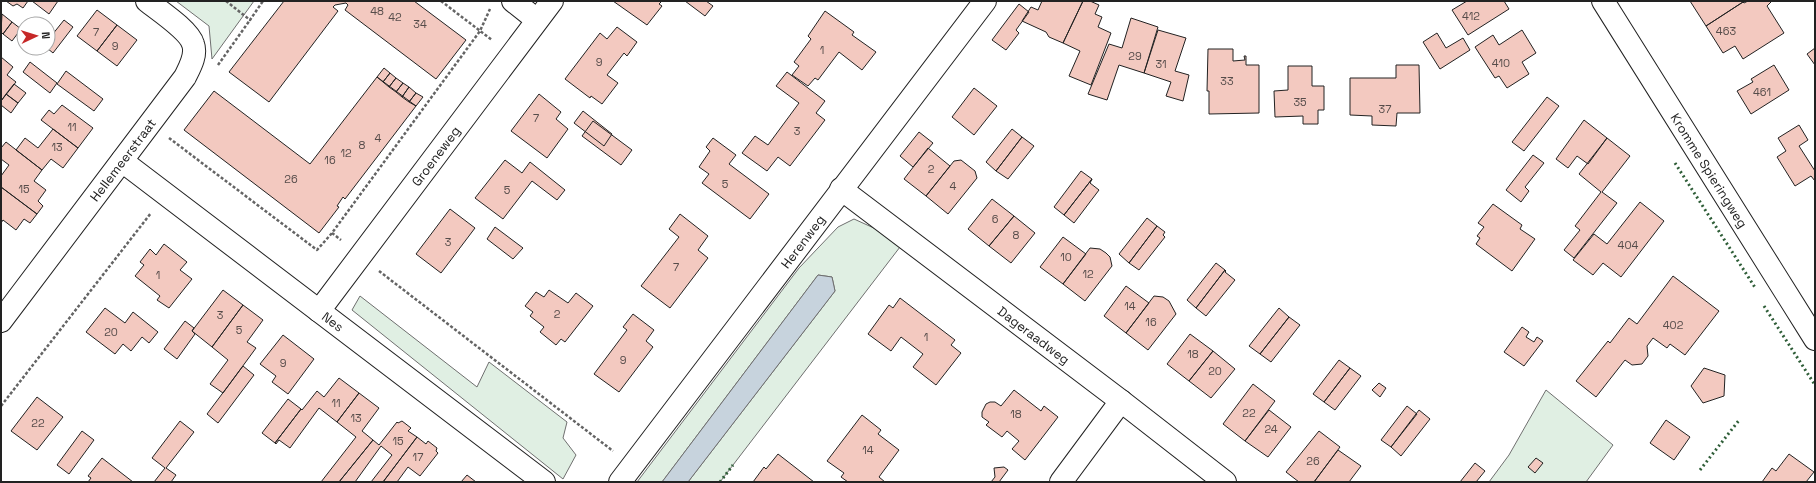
<svg xmlns="http://www.w3.org/2000/svg" width="1816" height="483" font-family="'Space Grotesk',sans-serif">
<style>
.green{fill:#e0efe3;stroke:#6f6f6f}
.water{fill:#c7d3dd;stroke:#6f6f6f}
.building{fill:#f3c9c0;stroke:#222}
.lines{fill:none;stroke-linecap:round;stroke-linejoin:round}
.minor-casing{stroke:#222;stroke-width:24}
.path{stroke:#646464;stroke-width:2.5;stroke-dasharray:3 2;stroke-linecap:butt}
.minor{stroke:#fff;stroke-width:22}
.hedge{stroke:#2f5e38;stroke-width:3;stroke-dasharray:2 3;stroke-linecap:butt}
.labels{text-anchor:middle;dominant-baseline:central;stroke-width:3;stroke-linejoin:round;paint-order:stroke}
.number-label{font-size:11px;fill:#564c4a}
.street-label{font-size:13px;fill:#222;stroke:#fff}
</style>
<rect width="100%" height="100%" fill="#fff"/>
<path class="green" d="M176,1h78l-42,58 -3,-33z
M854,219l22,10 24,18 -180,235h-32l147,-191 -3,-14 -14,-2 -156,207h-25l162,-214 39,-41z
M360,296l117,91 12,-25 78,60 -4,16 13,17 -13,24 -211,-169z
M1546,390l67,55 -27,37h-97l20,-27z"/>
<path class="water" d="M818,275l14,2 3,14 -147,191h-26z"/>
<path class="building" d="M6,1h22l-5,7 -6,-4 -4,2z
M32,1h26l-9,13z
M284,1h130l52,39 -30,39 -91,-69 3,-5 -2,-2 -11,2 -2,2 5,4 -69,91 -40,-30z
M613,1h49l-3,3 3,2 -15,19z
M685,1h21l7,5 -8,10z
M1042,1h41l-20,42 -14,-6 -3,-5 -24,-11 9,-14 7,3z
M1083,1h7l9,4 -4,9 7,3 -4,10 13,6 -20,52 -22,-9 11,-25 -17,-8z
M1467,1h37l5,8 -41,26 -16,-25z
M1690,1h53v1l-37,24z
M1748,1h24l-5,5 17,27 -41,26 -8,-13 -12,7 -17,-27 37,-24 1,1z
M1019,4l10,8 -13,18 3,3 -13,17 -14,-10z
M97,10l20,15 -20,26 -20,-15z
M825,11l29,21 -2,3 24,17 -14,18 -23,-18 -21,28 -3,-2 -7,8 -16,-11 7,-9 -5,-4 17,-23 -3,-3z
M2,14l10,8 -9,12 -2,-2z
M1131,18l27,9 -14,46 -25,-8 -12,35 -19,-6 21,-50 13,4z
M64,20l9,7 -20,26 -6,-5 1,-8z
M12,22l9,7 -9,12 -9,-7z
M117,25l20,15 -20,26 -20,-15z
M617,27l20,15 -10,14 -3,-3 -17,22 11,8 -16,21 -11,-8 -1,2 -25,-19 35,-46 7,6z
M1158,30l28,8 -11,33 14,4 -6,26 -17,-5 5,-14 -27,-9z
M1522,30l14,23 -14,9 7,12 -22,14 -8,-12 -4,2 -20,-31 18,-12 6,10z
M1437,33l9,15 17,-10 7,12 -30,19 -17,-27z
M1815,48v17l-8,-11z
M1208,49h25v12l12,-1 -1,-4h2v9h13v48l-50,1v-23h-2z
M1,57l12,10 -6,8 9,7 -15,19z
M30,62l27,21 -7,10 -27,-21z
M1396,65h23l1,48h-23l-1,13 -24,-1v-9l-22,-1v-37h46z
M1774,65l15,25 -38,24 -14,-23 16,-9 -2,-3z
M1288,66h24v20h12v24h-6v14h-15v-8l-28,1 -1,-26 14,-1z
M384,68l6,5 -7,9 -6,-5z
M66,71l37,28 -9,12 -37,-27z
M787,72l38,29 -9,12 9,7 -35,46 -12,-9 -11,14 -25,-18 13,-17 13,9 31,-42 -23,-17z
M390,73l6,5 -7,9 -6,-5z
M377,77l39,29 -71,93 -2,-2 -6,9 2,1 -20,26 -135,-103 30,-39 96,73z
M396,78l7,5 -7,9 -7,-5z
M403,83l6,4 -7,10 -6,-5z
M14,84l12,9 -8,10 -12,-9z
M409,87l7,6 -7,9 -7,-5z
M974,88l23,18 -23,29 -22,-18z
M416,93l7,4 -7,9 -7,-4z
M6,94l12,9 -7,10 -10,-8v-4z
M539,94l22,18 -5,7 12,10 -21,29 -36,-27z
M1547,97l12,9 -35,45 -12,-9z
M62,105l31,23 -15,20 -37,-28 8,-10 5,4z
M583,111l29,23 -8,12 -30,-23z
M1584,120l23,18 -19,26 -11,-8 -9,12 -12,-9z
M593,121l39,29 -11,15 -39,-29z
M1799,125l9,15 -9,6 16,25v10l-4,-5 -16,10 -18,-29 9,-6 -8,-13z
M53,129l25,19 -15,20 -12,-9 -9,11 -26,-20 9,-12 13,10z
M1012,129l10,8 -26,34 -10,-9z
M919,132l14,11 -20,24 -13,-11z
M1022,137l12,9 -26,33 -12,-8z
M713,138l23,17 -7,9 40,30 -19,25 -48,-36 7,-9 -10,-7 11,-16 -4,-4z
M1607,138l23,18 -28,36 15,11 -43,55 -10,-8 16,-20 -5,-4 26,-34 -22,-18z
M6,142l36,28 -8,11 12,9 -8,11 5,5 -6,8 -36,-27v-11l8,-11 -8,-6v-11z
M928,148l22,18 -24,30 -22,-17z
M1533,155l11,8 -19,24 4,4 -8,11 -15,-12z
M505,160l17,13 8,-11 35,28 -8,10 -25,-19 -29,38 -28,-21z
M961,160l14,11 2,7 -29,36 -22,-18 28,-35z
M1081,171l11,8 -28,36 -10,-8z
M1092,179l-2,4 9,7 -25,33 -10,-8z
M1,187l36,27 -7,9 -6,-4 -8,11 -13,-10 -2,3z
M992,199l22,17 -25,30 -21,-17z
M1640,202l24,19 -43,56 -18,-14 -10,12 -20,-15 21,-26 13,10z
M1493,204l29,21 -2,4 15,10 -23,32 -36,-27 4,-6 -3,-2 7,-9 -6,-4z
M450,209l25,19 -34,45 -25,-19z
M680,214l28,22 -10,14 10,8 -38,50 -29,-22 38,-49 -10,-8z
M1014,216l21,17 -24,30 -22,-17z
M1147,218l10,8 -28,37 -10,-9z
M1157,226l8,6 -2,3 2,2 -26,33 -10,-7z
M495,227l28,21 -10,11 -26,-20z
M1063,237l23,17 -23,30 -23,-17z
M164,244l23,18 -7,8 12,9 -23,29 -12,-8 3,-4 -25,-20 9,-11 -4,-3 10,-13 6,6z
M1090,248l10,1 6,4 4,4 2,9 -27,35 -22,-17z
M1216,263l9,7 -29,38 -9,-8z
M1225,270l1,1 -1,1 10,8 -29,36 -10,-8z
M1673,276l46,35 -34,44 -15,-11 -3,4 -14,-10 -6,8 1,10 -6,8 -10,1 -7,-5 -29,37 -20,-16 32,-40 2,2 19,-25 8,6z
M1126,286l23,17 -23,30 -22,-17z
M223,290l20,15 -31,42 -20,-16z
M549,290l19,13 8,-10 17,13 -28,36 -4,-3 -5,6 -16,-13 4,-5 -14,-11 3,-4 -8,-6 11,-14 8,5z
M1154,296l9,1 6,4 7,13 -28,36 -22,-17z
M900,298l55,42 -4,5 10,8 -25,32 -23,-18 10,-13 -22,-17 -10,14 -23,-17 21,-29 4,3z
M243,305l20,15 -16,22 9,6 -33,45 -13,-9 18,-24 -16,-13z
M105,308l20,15 8,-11 25,20 -9,11 -7,-6 -11,14 -8,-7 -8,10 -29,-22z
M1279,308l10,9 -29,37 -11,-8z
M633,314l21,16 -8,11 7,6 -34,45 -25,-18 33,-44 -4,-3z
M1289,317l11,8 -29,37 -11,-8z
M185,321l9,7 -2,3 3,3 -18,25 -13,-10z
M1522,327l7,5 -3,5 8,5 3,-5 6,4 -19,25 -20,-14z
M1190,334l23,17 -24,30 -22,-17z
M283,335l31,24 -26,35 -16,-12 4,-6 -16,-12z
M1213,351l22,18 -24,29 -22,-17z
M1339,360l11,8 -26,34 -11,-8z
M243,366l11,9 -36,48 -11,-9z
M1350,368l11,8 -26,34 -11,-8z
M1704,368l21,7 -1,21 -21,7 -12,-17z
M339,378l20,15 -22,29 -18,-14 -29,40 -11,-8 -3,4 -1,-1 26,-34 1,1 15,-19 7,6z
M1379,383l7,5 -6,9 -8,-7z
M1253,384l22,17 -30,40 -22,-17z
M1014,390l27,21 3,-5 14,11 -33,43 -13,-11 7,-8 -12,-10 -5,6 -16,-12 3,-3 -7,-5v-5l4,-8 4,-2h5l6,4z
M359,393l20,15 -17,23 11,9 -34,42h-18l35,-45 -19,-15z
M37,397l26,20 -26,33 -26,-19z
M288,399l13,10 -26,34 -13,-10z
M1407,406l10,8 -26,33 -10,-7z
M1269,410l22,17 -23,30 -23,-16z
M1419,410l11,9 -29,37 -10,-9z
M862,415l19,15 -3,4 21,16 -20,27 6,5h-37l-7,-5 3,-4 -17,-12z
M1666,420l24,17 -16,23 -24,-17z
M180,421l14,11 -28,36 10,7 -5,7h-17l11,-14 -13,-10z
M402,421l9,7 -3,3 9,6 -34,45h-12l21,-27 -11,-9 -26,36h-16l34,-42 6,5 18,-23 1,1z
M82,431l12,9 -25,34 -12,-9z
M1319,431l21,16 -26,35h-15l-13,-10z
M417,437l9,7 2,-3 9,7 -1,3 2,2 -18,23 -12,-9 -11,15h-14z
M1338,450l23,16 -12,16h-35z
M778,454l36,28h-61l11,-15 2,2z
M1789,454l25,18 -8,10h-44l10,-14 4,3z
M102,458l31,24h-45l3,-4 -3,-2z
M1536,458l7,5 -8,10 -7,-6z
M1475,463l10,8 -9,11h-16z
M1004,467l4,3 -9,12h-8l4,-5 -1,-9z
M467,475l9,7h-15z"/>
<g class="lines">
<g class="minor-casing">
<g id="minor">
<path d="M513,1l24,19"/>
<path id="s1" d="M1603,1l212,338"/>
<path id="s2" d="M122,161l422,321"/>
<path id="s3" d="M841,189l280,212 104,81"/>
<path id="s4" d="M319,311l233,-310"/>
<path id="s5" d="M1,321l184,-244c5,-10 12,-22 8,-33 -4,-14 -35,-34 -46,-43"/>
<path id="s6" d="M620,482l365,-481"/>
<path d="M1061,482l60,-81"/>
</g>
</g>
<path class="path" d="M226,1l24,19 13,-19
M441,1l51,39
M218,65l32,-45
M169,138l148,112 15,-17 148,-202 10,-22
M332,233l9,7
M379,271l234,180
M1,406l150,-193"/>
<use href="#minor" class="minor"/>
<path class="hedge" d="M1675,163l81,126
M1764,306l51,79
M1700,470l40,-51
M720,482l13,-17"/>
</g>
<g class="labels">
<g class="number-label">
<text x="377" y="11">48</text>
<text x="1471" y="16">412</text>
<text x="395" y="17">42</text>
<text x="420" y="24">34</text>
<text x="1726" y="31">463</text>
<text x="96" y="32">7</text>
<text x="115" y="46">9</text>
<text x="822" y="50">1</text>
<text x="1135" y="56">29</text>
<text x="599" y="62">9</text>
<text x="1501" y="63">410</text>
<text x="1161" y="64">31</text>
<text x="1227" y="81">33</text>
<text x="1762" y="92">461</text>
<text x="1300" y="102">35</text>
<text x="1385" y="109">37</text>
<text x="536" y="118">7</text>
<text x="72" y="127">11</text>
<text x="797" y="131">3</text>
<text x="378" y="138">4</text>
<text x="362" y="145">8</text>
<text x="57" y="147">13</text>
<text x="346" y="153">12</text>
<text x="330" y="160">16</text>
<text x="931" y="169">2</text>
<text x="291" y="179">26</text>
<text x="725" y="184">5</text>
<text x="953" y="186">4</text>
<text x="24" y="189">15</text>
<text x="507" y="190">5</text>
<text x="995" y="219">6</text>
<text x="1016" y="235">8</text>
<text x="448" y="242">3</text>
<text x="1628" y="245">404</text>
<text x="1066" y="257">10</text>
<text x="676" y="267">7</text>
<text x="1088" y="274">12</text>
<text x="158" y="275">1</text>
<text x="1130" y="306">14</text>
<text x="557" y="314">2</text>
<text x="220" y="315">3</text>
<text x="1151" y="322">16</text>
<text x="1673" y="325">402</text>
<text x="239" y="330">5</text>
<text x="111" y="332">20</text>
<text x="926" y="337">1</text>
<text x="1193" y="354">18</text>
<text x="623" y="360">9</text>
<text x="283" y="363">9</text>
<text x="1215" y="371">20</text>
<text x="336" y="403">11</text>
<text x="1249" y="413">22</text>
<text x="1016" y="414">18</text>
<text x="356" y="418">13</text>
<text x="38" y="423">22</text>
<text x="1271" y="429">24</text>
<text x="398" y="441">15</text>
<text x="868" y="450">14</text>
<text x="418" y="457">17</text>
<text x="1313" y="461">26</text>
</g>
<g class="street-label">
<text stroke="none"><textPath href="#s4" startOffset="194">Groeneweg</textPath></text>
<text stroke="none"><textPath href="#s5" startOffset="202">Hellemeerstraat</textPath></text>
<text stroke="none"><textPath href="#s1" startOffset="200">Kromme Spieringweg</textPath></text>
<text stroke="none"><textPath href="#s6" startOffset="302">Herenweg</textPath></text>
<text stroke="none"><textPath href="#s2" startOffset="265">Nes</textPath></text>
<text stroke="none"><textPath href="#s3" startOffset="242">Dageraadweg</textPath></text>
</g>
</g>
<rect width="1816" height="483" fill="none" stroke="#222222" stroke-width="4"/>
<g transform="translate(36 36) rotate(86)"><circle r="19" fill="#ffffff" stroke="#a7a7a7"/>
<path d="M0-3L7 15L0 10L-7 15Z" fill="#c62828"/>
<text y="-6" font-size="11" font-weight="bold" text-anchor="middle" fill="#222222">N</text>
</g>
</svg>
